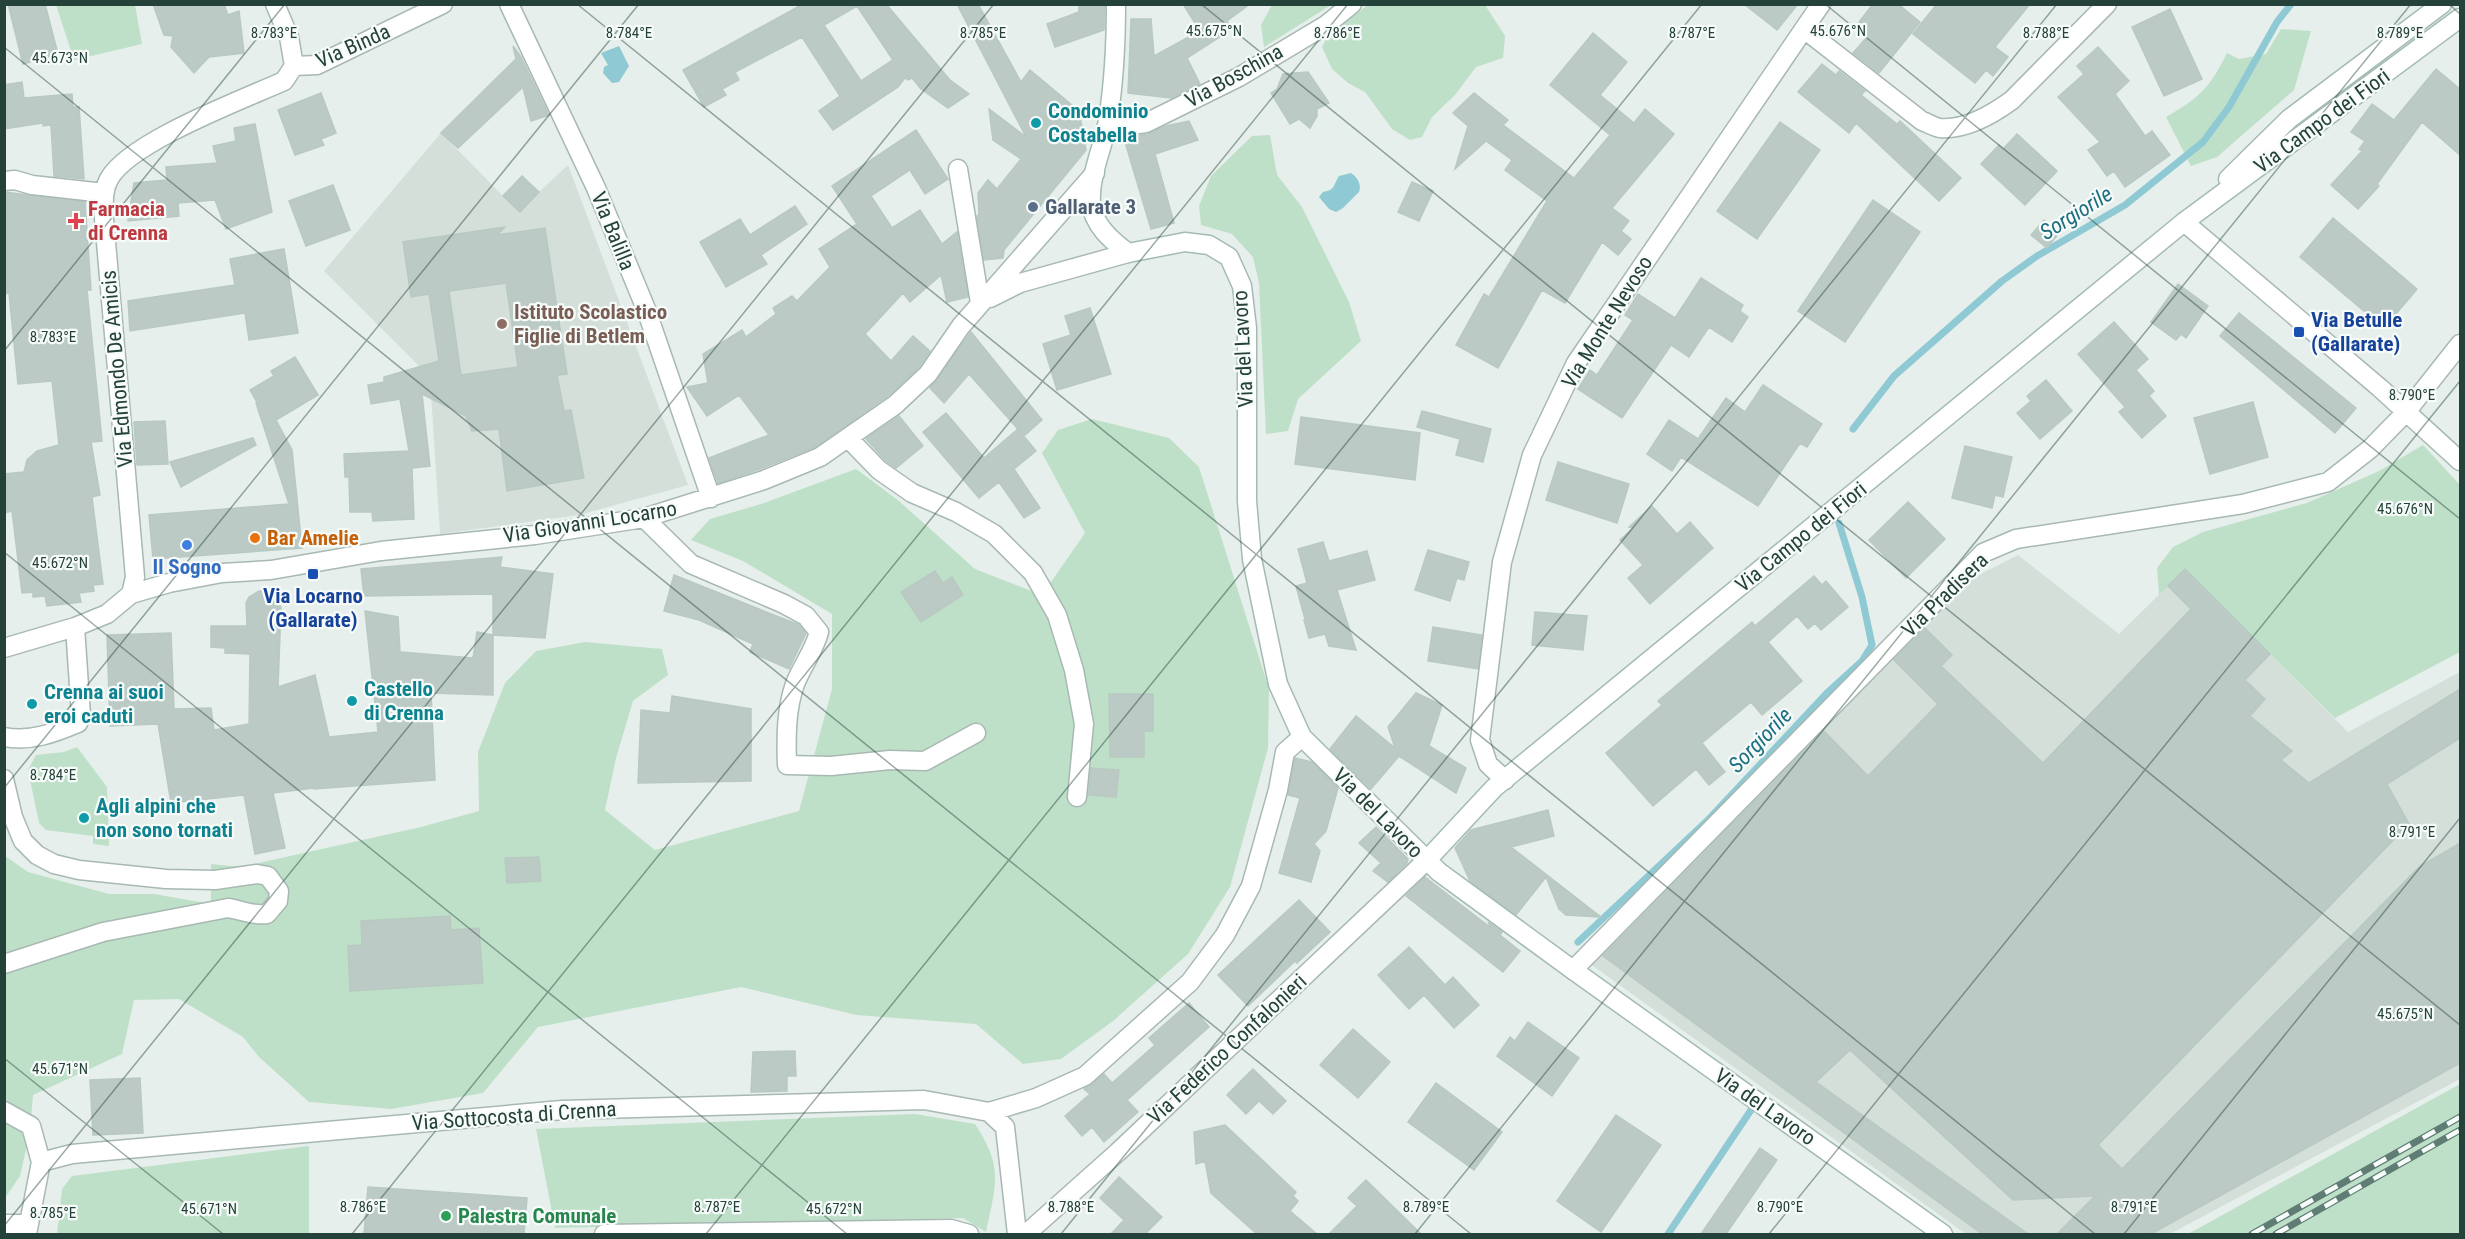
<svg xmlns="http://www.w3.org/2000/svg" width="2465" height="1239" font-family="'Roboto Condensed',sans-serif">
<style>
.built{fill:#d4dfda}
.green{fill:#bfe0c8}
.water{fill:#8ec9d4}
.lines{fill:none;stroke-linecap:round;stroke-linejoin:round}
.stream{stroke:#8ec9d4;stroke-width:7}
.building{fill:#bbcac4;stroke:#b8c9c2;stroke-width:1.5;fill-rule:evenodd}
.street-casing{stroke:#a8b8b2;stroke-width:21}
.secondary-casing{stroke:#a4bbb3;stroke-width:21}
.street{stroke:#fff;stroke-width:18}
.secondary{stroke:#fff;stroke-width:18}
.rail-casing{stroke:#5f7d75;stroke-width:7}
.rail{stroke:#f7fbf9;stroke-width:4.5;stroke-dasharray:14;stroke-linecap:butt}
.ticks{fill:none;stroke:#24423a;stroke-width:1.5;stroke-opacity:0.45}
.culture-dot{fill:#0f9aa8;stroke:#f7fbf9;stroke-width:2}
.service-dot{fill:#5c6f8a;stroke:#f7fbf9;stroke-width:2}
.health-dot{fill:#e0444e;stroke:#f7fbf9;stroke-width:2}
.education-dot{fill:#8d6e63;stroke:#f7fbf9;stroke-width:2}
.transit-dot{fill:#1a4fb4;stroke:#f7fbf9;stroke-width:2}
.food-dot{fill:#e8710a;stroke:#f7fbf9;stroke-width:2}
.shop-dot{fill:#3f7fe0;stroke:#f7fbf9;stroke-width:2}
.leisure-dot{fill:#2e9e5b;stroke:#f7fbf9;stroke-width:2}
.labels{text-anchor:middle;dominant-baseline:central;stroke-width:4.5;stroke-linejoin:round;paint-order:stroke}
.street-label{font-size:21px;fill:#24423a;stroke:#f7fbf9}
.culture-label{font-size:21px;font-weight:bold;fill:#0d838f;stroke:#f7fbf9;text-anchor:start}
.service-label{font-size:21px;font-weight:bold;fill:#4e5e75;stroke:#f7fbf9;text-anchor:start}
.health-label{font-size:21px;font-weight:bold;fill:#be3a42;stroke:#f7fbf9;text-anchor:start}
.education-label{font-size:21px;font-weight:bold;fill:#785e54;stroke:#f7fbf9;text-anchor:start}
.transit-label{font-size:21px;font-weight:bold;fill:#164399;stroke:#f7fbf9;text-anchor:start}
.food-label{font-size:21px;font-weight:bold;fill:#c56008;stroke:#f7fbf9;text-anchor:start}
.shop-label{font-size:21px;font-weight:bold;fill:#366cbe;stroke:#f7fbf9}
.leisure-label{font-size:21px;font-weight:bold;fill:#27864d;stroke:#f7fbf9;text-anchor:start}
.water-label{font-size:22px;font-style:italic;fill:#1c6f80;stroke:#f7fbf9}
.ticks-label{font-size:15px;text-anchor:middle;fill:#24423a;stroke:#f7fbf9;stroke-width:4.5;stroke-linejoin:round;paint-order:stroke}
</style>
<rect width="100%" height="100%" fill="#e6efeb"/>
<path class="built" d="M441,133l62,63 36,-4 29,-27 120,320 -109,30 -139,19 -10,-157 -106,-106z
M2018,555l101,79 66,-65 163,163 112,-60v407l-290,155h-204l-377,-271 372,-379z"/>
<path class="green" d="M1369,4l116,1 20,31 -2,22 -27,9 -21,28 -23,22 -10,20 -12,3 -18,-11 -27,-37 -17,-9 -16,-14 -10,-22 5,-10z
M56,5h79l7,39 -68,16z
M1272,5v-1l59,1 -67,42 -3,-22z
M2281,29l30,2 -17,59 -77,67 -26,9 -25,-49c34,-20 43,-28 61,-64l12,6 27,-5z
M1270,135l7,40 25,32 47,95 12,39 -63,58 -10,32 -22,3 -7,-151 -6,-26 -21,-23 -31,-9 -2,-19 12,-30 41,-40z
M1092,419l77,19 30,29 70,222 -1,59 -38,139 -42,67 -75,67 -52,38 -38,5 -47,-40 -120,-9 -115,-28 -203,40 -55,66 -92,16 -82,-7 -50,-45 -16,-20 -64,-38 -45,1 -12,54 -89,41 -3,37 -10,44 -15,22v-342l23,16 81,22h45l57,10v-40l30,3 180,-40 58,-16 -1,-59 27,-69 31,-32 49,-9 77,7 6,26 -35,26 -17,57 -11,52 50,40 144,-39 33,-122v-75l-89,-53 -52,-21 19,-21 51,-15 95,-35 43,32 76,68 67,26 43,-62 -43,-80 16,-23z
M2423,445l37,40v167l-125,66 -150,-148 -26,25 -2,-27 16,-21 30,-15 104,-29 72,-32z
M77,747l30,40 2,59 -16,-2v-8l-47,-6 -7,-7 -11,-53 8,-15 28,-3z
M2460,1084v150h-272z
M915,1114l60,10c29,44 21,59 11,108l-23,-14 -408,10 -19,-99z
M309,1146v88h-252l5,-45 10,-13z"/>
<path class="water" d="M619,46l10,20 -10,16 -7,1 -9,-10 1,-6 4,-2 -7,-12z
M1351,173c6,4 11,11 8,19l-16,16 -7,4 -7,-3 -10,-12 4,-5c13,-2 10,-7 16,-16z"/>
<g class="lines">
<path class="stream" d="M1853,429l41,-53 108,-95 35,-25 88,-51 78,-63 26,-35 48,-85 14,-18
M1578,942l131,-123 119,-127 34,-31 10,-16 -10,-48 -23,-74
M1668,1234l83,-124"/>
</g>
<path class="building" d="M8,4h37l13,50 -35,10z
M153,4h71l4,11 11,-4 5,42 -35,4 -15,16 -23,-26 2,-11 -9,-1z
M803,4h83l64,76 19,14 -21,14 -27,-19 -9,-11 -4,2 -3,-2 -7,9 -65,43 -14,-19 21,-15 -38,-59 -67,35 4,8 -17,9 4,6 -22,12 -21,-37zM857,6l36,54 -32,21 -37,-56z
M957,4h21l43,78 9,-12 49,41 7,39 -82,100 -1,8 -19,2 -7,-44 2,-2 -1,-21 10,-13 9,9 24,-30 -28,-19 -4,-31 37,28z
M1079,4h26l-1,26 -49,17 -8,-23 32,-12z
M1183,4h67l-23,17 5,8 -45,29 13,26 -29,14 -43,-5 3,-74h20l3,37 46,-25z
M1744,4h54l-21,26z
M1873,4h25l22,18 -41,51 -26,-20 15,-17 -12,-10z
M1937,4h93l-35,43 13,10 -15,19 -7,-6 -11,13 -62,-49z
M2170,9l32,70 -38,17 -32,-69z
M1593,33l34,29 -27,33 34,28 11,-14 29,25 -62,74 17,13 -8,10 10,8 -13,16 -16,-13 -37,61 -23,-13 -44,78 -42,-23 28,-51 5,3 58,-96 -42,-31 7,-10 -26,-19 -31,28 13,-43 -15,-13 21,-20 34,27 -5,5 71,53 36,-43 -60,-50z
M513,46l8,11 28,58 -18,6 -8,-34 -65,61 -17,-15 75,-74z
M2098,47l31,34 -14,13 30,42 7,-5 18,24 -45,32 -11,-16 -7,5 -19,-26 12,-8 -42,-45 26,-23 -7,-8z
M1822,64l14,11 3,-4 26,20 -4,4 36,29 3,-3 61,57 -22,23 -83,-78 -7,10 -51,-41z
M2436,69l24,20v66l-38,-33 -45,62 2,2 -21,23 -27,-24 31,-34 -3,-2 6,-8 -14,-9 21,-28 22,16z
M1308,72l21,31 -12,6v7l-7,12 -11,-9 -9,5 -19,-31 6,-4 6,-15z
M22,82l2,16 48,-4 1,13h6l5,72 -30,-3 -3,-51 -8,1v-3l-39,6v-44z
M321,93l15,40 -15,6 3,6 -29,10 -17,-45z
M1189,121l9,19 -43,14 19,69 -23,6 -26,-87 4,-5 19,-3 18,-8z
M1780,122l40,28 -63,89 -40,-28z
M255,124l17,88 -46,17 -11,-29 -37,3 1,13 -51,5 6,-38 33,-3 -1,-13 51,-4 -4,-17 23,-5 -2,-13z
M916,130l32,49 -23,15 -15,-24 -39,26 21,32 28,-18 22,34 15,-12 11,65 -21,5 -6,-27 -31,27 -7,-9 -38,41 26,27 22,-25 17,15 -11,16 -31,29 -73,51 -55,22 -42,14 -9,-25 60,-23 -30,-40 -32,21 -20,-29 21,-4 -5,-29 39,-24 4,7 30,-23 -3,-6 19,-12 5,5 33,-34 -11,-18 38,-25 -25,-38z
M2017,134l40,37 -32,34 -44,-41 18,-19 4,4z
M522,176l17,16 -19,20 -17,-16z
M1412,182l21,9 -14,30 -21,-9z
M333,185l17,45 -44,16 -17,-45z
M4,192l81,10 6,88h-4l15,151 -11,1 9,53 -8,2 11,87 -10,1 1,6 -15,2 2,9 -34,4 -2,-10 -12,1v-5l-11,1 -10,-82 -8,2v-39l20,-2 3,-12 10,-9 22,-6 -7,-64 -34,3 -9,-91 -5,1z
M1873,200l47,32 -75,110 -47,-31z
M795,206l12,18 -46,31 6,9 -41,23 -26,-45 40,-23 10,16z
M2333,218l84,71 -33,39 -84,-71z
M2044,220l15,13 -12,15 -16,-13z
M505,227l-8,8 48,-7 22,146 -10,1 7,36 7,-1 13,68 -77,13 -8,-62 -27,2 -6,-15 -44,-22 8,72 -18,2 2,51 -41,2 -1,-9h-22l-1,-35h-4l-1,-23 65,-3 -9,-52 -29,5 -3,-19 16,-3v-5l55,-16 -10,-67 -18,3 -8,-55zM506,283l12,84 -57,8 -12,-84z
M284,249l14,84 -49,7 -4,-27 -115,18 -2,-30 107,-16 -5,-26z
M1701,278l42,27 -3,6 8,6 -16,25 -23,-15 -20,30 -18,-12 -49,73 -44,-29 12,-19 7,5 36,-55 -8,-5 13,-21 37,24z
M2178,284l30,22 -22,32 -5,-4 -5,6 -25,-18z
M1090,308l21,66 -54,16 -14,-46 28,-9 -6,-19z
M2239,313l117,95 -21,25 -115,-97z
M2114,322l34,37 -12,11 18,21 -5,5 17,20 -24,22 -23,-26 6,-5 -47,-53z
M971,332l71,88 -18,16 -55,-62 -25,29 -14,-15z
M295,357l23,38 -42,25 16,30 10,98 -149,11 -4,-44 140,-11 -33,-101 1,-1 -7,-12 24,-14 -3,-5z
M2046,380l26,31 -32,28 -23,-26 14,-12 -4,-5z
M1763,385l59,39 -15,23 -7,-4 -42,63 -77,-49 -9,14 -25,-17 22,-34 29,19 28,-41 19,14z
M2253,402l15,55 -58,17 -16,-56z
M1422,411l69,18 -8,33 -27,-7 4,-16 -43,-12z
M946,413l38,45 34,-29 18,22 -22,18 26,39 -16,10 -25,-36 -20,16 -56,-66z
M899,416l24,30 -27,22 -10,-7 -20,-22z
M1301,417l119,16 -5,47 -120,-16z
M165,421l3,43 -31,1 -3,-43z
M253,438l3,7 -75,42 -11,-25z
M1965,446l47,11 -9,40 -8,-2 -3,13 -40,-10z
M1558,462l71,22 -12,39 -71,-23z
M1908,502l37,37 -39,39 -37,-38z
M1652,506l25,28 13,-12 23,26 -63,56 -22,-26 15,-13 -23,-25 13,-12 -4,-1z
M1323,542l6,19 38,-10 8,29 -38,10 19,60 -27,-4 -4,-12 -16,4 -5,-18 1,-1 -9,-33 11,-3 -9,-34z
M1428,550l41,12 -5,18 -7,-2 -7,23 -35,-11z
M502,557l-2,10 53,7 -8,64 -52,-3v-41l-129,2 -3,-27z
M2185,569l85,85 -25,26 20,19 -15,17 42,35 -11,9 28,23 151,-94v49l-73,46 22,40 -311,321 24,24 297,-302 41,-24v220l-309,171h-94l38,-38 -82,4 -163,-150 -34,32 212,152h-46l-379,-278 221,-225 44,45 70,-72 -44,-44 31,-32 27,27 -11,11 102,97 148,-154 -23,-23z
M935,571l8,12 9,-6 11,18 -42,27 -20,-30z
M674,575l125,50 7,8 -17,36 -39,-17 3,-8 -54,-24 -35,-9z
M1814,576l8,9 4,-4 22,26 -27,23 -6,-7 -7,6 -11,-13 -29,26 34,39 -40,34 -11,-13 -49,41 23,29 -16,13 -13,-16 -43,37 -47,-53 56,-48 -4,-4 94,-79 3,4z
M259,591h6l11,6 5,11 -3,79 37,-12 14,62 49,-5 -13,-121 33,6 2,35 73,6 4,-26 16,3v60l-62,-2 4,87 -121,9v-1l-41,5 12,55 -30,6 -11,-59 -73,8 -13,-79 -48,2 -3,-91 64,-2 3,76 37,-1 3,22 35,-6 1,-70 -25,-1v-5l-14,-1v-21h36l-1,-23 3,-6z
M1535,612l52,4 -4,34 -51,-5z
M1433,627l49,8 -4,34 -50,-8z
M1416,693l26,12 -13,41 37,22 -10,25 -57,-37 -28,33 -41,-40 26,-33 39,32 -7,-21z
M1109,694h44v37h-9v26h-34z
M672,696l79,13v72l-113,2 3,-73 29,3z
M1295,758l17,4 26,26 -12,43 -12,13 6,7 -9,31 -32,-9 21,-75 -12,-3z
M1091,768l28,2 -3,27 -27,-2z
M1548,810l6,26 -43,11 90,70 -35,-2 -7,-6 -13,-32 -30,38 -46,-34 -15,-33 16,-18z
M1376,827l32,32 -1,4 -19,19 -15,-11 8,-8 -22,-20z
M539,857l2,24 -34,2 -2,-25z
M1425,877l66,51 -3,-6 14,10 -2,3 20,16 -17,21 -97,-76z
M1299,900l31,32 -33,31 -2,-2 -47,45 -30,-31z
M450,916l1,14 28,-2 4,55 -133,8 -2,-45 14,-1 -1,-24z
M1409,947l36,38 8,-8 26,28 -25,23 -30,-33 -15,14 -31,-34z
M1189,1003l20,24 -82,73 11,12 -34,30 -12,-15 -10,9 -17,-20 25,-22 -6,-5 20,-15 8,9 43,-38 -6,-7z
M1528,1022l51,36 -27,38 -55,-40 13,-19 5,4z
M1353,1029l37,33 -32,36 -38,-33z
M795,1051l1,25h-9v15l-36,1 2,-40z
M1253,1069l33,32 -13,13 -14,-13 -13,13 -19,-19z
M140,1078l3,55 -50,2 -3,-55z
M1436,1083l66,49 -28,38 -66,-48z
M1616,1115l45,30 -60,87 -44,-31z
M1225,1125l71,67 -3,4 5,5 -8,10 27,23h-60l-46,-41 -6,-32 -9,3 -2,-32z
M1760,1148l17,12 -51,74h-25z
M1119,1177l43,40 -17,17h-34l13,-14 -24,-22z
M1366,1180l55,54h-92l28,-28 -9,-8z
M368,1187l159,11 -3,36h-160z"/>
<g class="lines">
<g class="street-casing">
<path id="street" d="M509,4l87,184 50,121 65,189
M1804,29l118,92c6,2 12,6 18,7 26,2 53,-14 72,-28l95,-96
M294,66l23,-1 126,-61
M1108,121l16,5 22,-3 93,-46 87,-52 26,-21
M958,169l22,134
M4,181l11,-1 17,5 72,8
M2184,222l196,166 80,73
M990,298l30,-15 108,-30
M848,438l31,32 33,23 44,19 38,22 39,39 24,42 17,55 10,54 -7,73
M644,518l47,46 93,40 22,12 13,16c-5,19 -17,34 -24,52 -9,25 -9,54 -8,81l44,1 59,-6 35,1 51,-28
M131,594l4,-17 -31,-358c0,-14 -2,-27 5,-40 20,-37 135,-80 175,-98l10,-15 -5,-29 -14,-33
M4,648l71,-21 32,-13 24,-20 38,-11 53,-10 49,-3 110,-19 154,-16 109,-17 120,-38 56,-23 75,-52 33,-31 33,-48 134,-153
M4,737c27,5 50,-4 74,-14l3,-8 -6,-88
M4,779l9,38 10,24 14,14 17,9 25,6 87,9 49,1 42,-6 11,2 11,15 -1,10 -11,13c-15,2 -25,-4 -39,-6l-125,24 -99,32
M1505,780l-17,-16 -8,-24 22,-178 30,-107 44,-92 245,-359
M1573,970l410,-417 33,-14 227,-35 85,-22 42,-33 37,-38 53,-67
M4,1111l27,15 10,36 -14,72
M989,1112l47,-14 49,-22 105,-94 35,-47 26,-49 27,-96 7,-38 17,-15
M41,1162l31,-8 490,-44 362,-10 65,12 16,15 12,107
M4,1224h24
M604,1234l347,-5 18,5
M1026,1234l92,-82 308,-291"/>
</g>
<g class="secondary-casing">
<path id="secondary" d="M1116,4c0,39 -2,78 -8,116 -4,25 -19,56 -17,82 2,23 20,38 37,51l57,-11 24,3 20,12 13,29 5,42v173l5,58 26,125 24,53 137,135 134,98 370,264
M2228,179l61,-60 153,-115
M1426,861l68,-73 690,-566 276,-204"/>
</g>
<use href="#street" class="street"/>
<use href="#secondary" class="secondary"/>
<g class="rail-casing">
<path id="rail" d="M2252,1234l208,-117
M2276,1234l184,-104"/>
</g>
<use href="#rail" class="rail"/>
</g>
<path class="ticks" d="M577,4l1518,1230M1201,4l1259,1021M1825,4l635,515M2449,4l11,10M4,47l1467,1187M4,351l281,-347M4,552l843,682M4,788l635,-784M4,1058l219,176M4,1226l990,-1222M352,1234l996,-1230M706,1234l996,-1230M1061,1234l996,-1230M1415,1234l996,-1230M1769,1234l691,-853M2124,1234l336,-416"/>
<g class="culture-dot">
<circle cx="1036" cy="123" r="6"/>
<circle cx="352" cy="701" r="6"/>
<circle cx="32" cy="704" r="6"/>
<circle cx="84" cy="818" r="6"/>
</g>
<circle class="service-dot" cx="1033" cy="207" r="6"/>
<path class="health-dot" d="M73 212h6v6h6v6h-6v6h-6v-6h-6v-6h6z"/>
<circle class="education-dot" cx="502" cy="324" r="6"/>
<g class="transit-dot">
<rect x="2293" y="326" width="12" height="12" rx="3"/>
<rect x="307" y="568" width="12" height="12" rx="3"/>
</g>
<circle class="food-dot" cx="255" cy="538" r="6"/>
<circle class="shop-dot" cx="187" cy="545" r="6"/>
<circle class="leisure-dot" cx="446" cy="1216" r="6"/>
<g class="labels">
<g class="street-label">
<text transform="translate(353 46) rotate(-24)">Via Binda</text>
<text transform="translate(1234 76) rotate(-29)">Via Boschina</text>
<text transform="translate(2322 121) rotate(-36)">Via Campo dei Fiori</text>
<text transform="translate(613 231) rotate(68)">Via Balilla</text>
<text transform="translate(1607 322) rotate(-58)">Via Monte Nevoso</text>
<text transform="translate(1243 349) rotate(-93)">Via del Lavoro</text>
<text transform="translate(117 369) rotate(-95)">Via Edmondo De Amicis</text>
<text transform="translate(590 522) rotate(-9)">Via Giovanni Locarno</text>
<text transform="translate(1801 537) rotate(-39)">Via Campo dei Fiori</text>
<text transform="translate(1945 595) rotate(-44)">Via Pradisera</text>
<text transform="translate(1378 813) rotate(45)">Via del Lavoro</text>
<text transform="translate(1227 1049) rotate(-43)">Via Federico Confalonieri</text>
<text transform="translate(1765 1107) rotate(35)">Via del Lavoro</text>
<text transform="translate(514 1116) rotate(-4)">Via Sottocosta di Crenna</text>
</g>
<g class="culture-label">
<text x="1048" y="111">Condominio<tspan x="1048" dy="24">Costabella</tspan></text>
<text x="364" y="689">Castello<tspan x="364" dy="24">di Crenna</tspan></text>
<text x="44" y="692">Crenna ai suoi<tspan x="44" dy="24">eroi caduti</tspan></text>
<text x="96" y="806">Agli alpini che<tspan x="96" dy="24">non sono tornati</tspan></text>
</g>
<g class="service-label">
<text x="1045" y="207">Gallarate 3</text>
</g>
<g class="health-label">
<text x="88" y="209">Farmacia<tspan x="88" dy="24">di Crenna</tspan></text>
</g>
<g class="education-label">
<text x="514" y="312">Istituto Scolastico<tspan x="514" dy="24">Figlie di Betlem</tspan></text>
</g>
<g class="transit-label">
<text x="2311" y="320">Via Betulle<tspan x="2311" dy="24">(Gallarate)</tspan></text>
<text x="313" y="596" text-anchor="middle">Via Locarno<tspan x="313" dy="24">(Gallarate)</tspan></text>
</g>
<g class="food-label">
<text x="267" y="538">Bar Amelie</text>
</g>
<g class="shop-label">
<text x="187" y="567">Il Sogno</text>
</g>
<g class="leisure-label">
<text x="458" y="1216">Palestra Comunale</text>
</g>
<g class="water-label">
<text transform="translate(2076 213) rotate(-32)">Sorgiorile</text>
<text transform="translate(1760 740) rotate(-46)">Sorgiorile</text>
</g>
</g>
<g class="ticks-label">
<text x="1214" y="36">45.675°N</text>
<text x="1838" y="36">45.676°N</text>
<text x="274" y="38">8.783°E</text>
<text x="983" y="38">8.785°E</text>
<text x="1337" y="38">8.786°E</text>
<text x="1692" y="38">8.787°E</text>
<text x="2046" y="38">8.788°E</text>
<text x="2400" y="38">8.789°E</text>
<text x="629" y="38">8.784°E</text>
<text x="60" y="63">45.673°N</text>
<text x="53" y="342">8.783°E</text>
<text x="2412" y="400">8.790°E</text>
<text x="2405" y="514">45.676°N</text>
<text x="60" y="568">45.672°N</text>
<text x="53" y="780">8.784°E</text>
<text x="2412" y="837">8.791°E</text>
<text x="2405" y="1019">45.675°N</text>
<text x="60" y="1074">45.671°N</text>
<text x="363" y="1212">8.786°E</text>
<text x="717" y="1212">8.787°E</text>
<text x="1071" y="1212">8.788°E</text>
<text x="1426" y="1212">8.789°E</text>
<text x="1780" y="1212">8.790°E</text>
<text x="2134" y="1212">8.791°E</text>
<text x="209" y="1214">45.671°N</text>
<text x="834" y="1214">45.672°N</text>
<text x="53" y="1218">8.785°E</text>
</g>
<rect width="2465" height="1239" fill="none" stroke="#24423a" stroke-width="12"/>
</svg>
